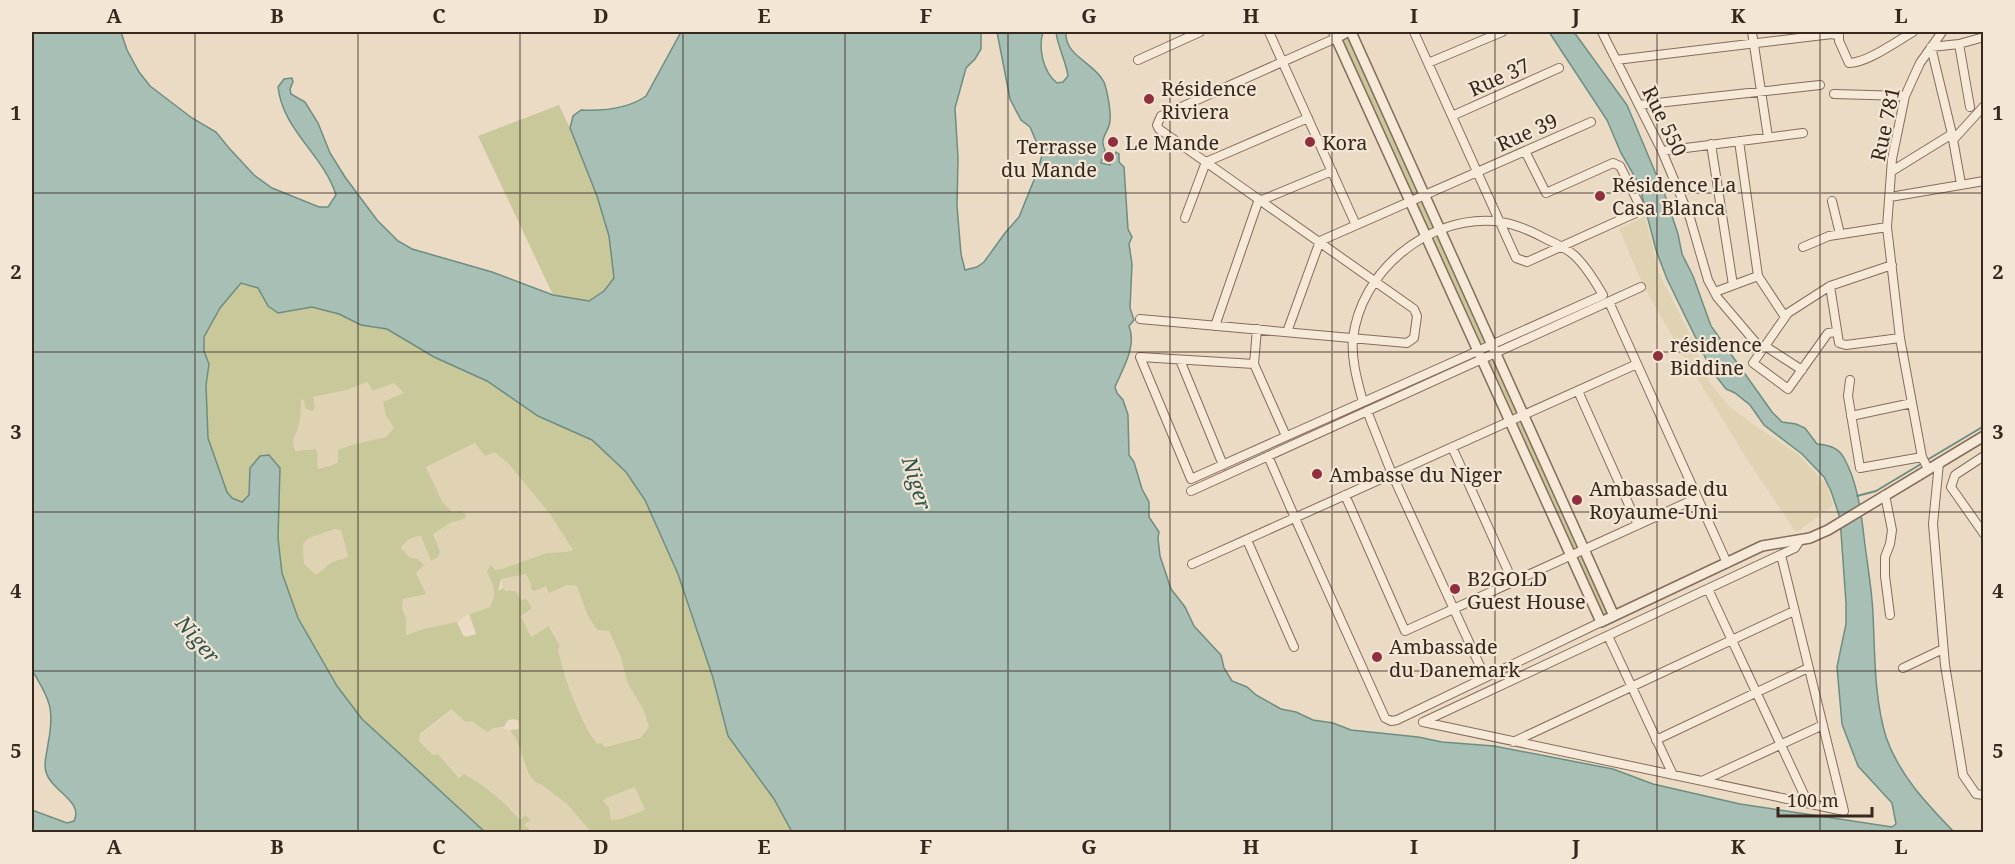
<svg xmlns="http://www.w3.org/2000/svg" width="2015" height="864" font-family="'Noto Serif',serif">
<style>
.farmland{fill:#e0d3b3}
.green{fill:#c9c89a;fill-rule:evenodd}
.water{fill:#a7bfb4;stroke:#6e8d81;stroke-width:1.5}
.lines{fill:none;stroke-linecap:round;stroke-linejoin:round}
.stream{stroke:#6e8d81;stroke-width:2}
.minor-casing{stroke:#856c5c;stroke-width:10}
.tertiary-casing{stroke:#856c5c;stroke-width:12}
.minor{stroke:#f7e9d8;stroke-width:8}
.tertiary{stroke:#f7e9d8;stroke-width:9}
.grid{fill:none;stroke:#36271f;stroke-width:1.5;stroke-opacity:0.55}
.poi-dot{fill:#90303e;stroke:#f3e6d4;stroke-width:2}
.labels{text-anchor:middle;dominant-baseline:central;stroke-width:4.5;stroke-linejoin:round;paint-order:stroke}
.street-label{font-size:20px;fill:#36271f;stroke:#f3e6d4}
.poi-label{font-size:20px;fill:#36271f;stroke:#f3e6d4;text-anchor:start}
.water-label{font-size:21px;font-style:italic;fill:#30554d;stroke:#f3e6d4}
.neatline{fill:none;stroke:#36271f;stroke-width:2}
.grid-label{font-size:20px;text-anchor:middle;font-weight:bold;fill:#36271f}
</style>
<rect width="100%" height="100%" fill="#ebdbc5"/>
<path class="farmland" d="M1645,216l15,59 31,62 19,46 19,23 25,19 45,30 28,30 6,20 -37,28 -49,-74 -66,-107 -38,-67 -24,-56z
M367,382l6,9 21,-8 10,11 -18,22 8,12 -8,9 -31,7 -17,18 -20,7 -6,-20 -9,3 -6,-1 -4,-6 1,-12 5,-7 2,-28 3,2 8,-3 35,-7z
M475,443l19,9 13,10 43,52 23,36 -11,5 -10,-3 -11,3 -19,9 -27,6 -4,-5 -4,6 8,18v8l-5,10 -21,7 -12,8 -34,7 -17,6v-16l-4,-12 1,-8 13,-27 -6,-13 -9,-11 5,-7 6,-4 9,-1 10,24 1,-26 18,-11 5,-1 -2,-9 -11,-12 -16,-34z
M335,529l6,1 7,28 -16,4 -16,14 -12,-12 -1,-20 6,-6z
M526,573l5,11 15,1 3,8 18,-8 10,1 10,28 21,16 13,28 6,24 17,29 5,16 -10,11 -34,9 -8,-3 -21,-37 -15,-47 -3,-10 2,-4 -8,-17 -3,-3 -18,11 -10,-21 10,-8 -28,-20 -2,-9z
M453,709l12,13 7,-2 15,12 10,-5 13,3 6,9 13,37 6,6 7,3 25,19 24,28h-58l-9,-7 7,-5h-11l-9,-11 -51,-31 -22,-24 -5,1 -14,-14 -1,-4z
M635,786l11,24 -25,9 -10,1 -2,-13 -6,-6 3,-3z"/>
<path class="green" d="M1339,32h9l260,581 -4,2z
M559,105c18,38 42,91 50,131 3,14 3,28 5,42l-10,13 -15,10 -36,-6 -75,-159z
M241,282l17,6 10,18 10,7 34,-6 27,7 22,11 26,4 47,28 53,24 51,35 54,24 34,32 19,28 33,74 35,104 15,58 46,63 18,33h-201l-24,-28 -25,-19 -7,-3 -6,-7 -13,-36 -6,-9 9,-1 -1,-9 -6,-1 -5,2 -3,6 -10,1 -7,4 -15,-11 -7,1 -13,-13 -32,25 -1,7 14,14 5,-1 21,24 5,-4c21,12 40,27 56,46l5,-5 6,5 -7,5 9,7h-48l-123,-113 -25,-33 -39,-68 -16,-45 -4,-35 2,-70 -11,-13 -18,13 -2,27 -7,8 -10,-5 -5,-6 -19,-54 -2,-53 3,-21 -5,-13v-14l16,-29zM367,382l6,9 21,-8 10,10 -21,9 3,14 8,12 -8,9 -31,7 -17,6v12l-6,3 -14,4c-2,-7 1,-12 -2,-20l-20,2c-7,-13 1,-16 3,-27 2,-8 2,-17 2,-25l3,1 1,8 7,3 3,-3 -2,-11 34,-7zM475,443l10,13 9,-4 13,10 43,52 23,36c-12,5 -20,0 -32,5 -16,5 -29,12 -46,15l-4,-5 -4,6c6,15 11,21 3,36l-21,7 7,20 -10,3 -3,-2 -6,-13 -34,7 -17,6v-16l-4,-12 1,-8 23,-5 -10,-21 8,-8 -6,-6 -8,-1 -9,-10c5,-8 9,-11 20,-12l10,25 7,-4 2,-5 -7,-18 17,-11 14,-4 2,-5 -6,-3 -7,2 -11,-12 -16,-34zM335,529l6,1 7,27 -16,5 -16,13 -12,-11 -1,-20 6,-6zM526,574l5,10v5l4,2 11,-5 3,7 18,-8 10,1 10,28 10,16 12,1 12,27 6,24 17,29 5,16 -9,11 -35,9 -4,-4 -4,1c-20,-29 -30,-60 -39,-94l2,-4 -11,-20 -18,11 -10,-21 11,-8 -6,-9 -5,1 -5,-9h-10l-3,-3 -5,3 3,-12zM635,787l10,23 -24,9 -10,1 -2,-13 -6,-6 3,-3z"/>
<path class="water" d="M32,32h89l6,18 12,22 11,14 42,32 24,14 13,16 25,27 18,13 47,19h9l8,-12c-13,-41 -53,-64 -58,-108l6,-8 8,-1 1,4 -3,7 1,5 14,8 13,21 12,30 15,24 32,43 21,21 14,8 80,23 61,23 36,6 15,-10 10,-13 -5,-42 -12,-40 -27,-68 3,-12 8,-6c22,1 47,-1 65,-14l35,-64h300v17l-6,10 -9,9 -11,40 3,50 -1,48 4,48 4,16 12,-3 7,-5 21,-29 14,-16 19,-47 4,-15 -12,-28 -9,-7 -11,-21 -13,-67h46c-5,16 0,40 14,51l6,-1 5,-6c-2,-15 -10,-28 -12,-44h10c-2,24 29,31 38,50 3,8 7,29 6,38 0,12 -12,17 -5,30l-4,13 9,2 6,-13 3,2v8l5,5 4,62 4,8 -3,7 3,20 -2,44 4,12 -5,6c8,20 -6,42 -14,61l2,6 6,7 5,15 1,40 5,7 8,27 7,13v15l10,15 -1,6 2,18 11,33 14,18 9,19 27,29 3,13 8,13 15,6 9,8 25,14 15,3 17,8 20,3 18,7 67,7 24,5 52,4 119,23 40,15 87,20 152,23 4,-3 -4,-21 -34,-37 -16,-42 -5,-57 9,-43v-21l-6,-85 -9,-27 -7,-14 -22,-23 -38,-29 -14,-20 -15,-12 -9,-4 -14,-18 -45,-92 -11,-29 -17,-66 -18,-31 -14,-33 -58,-88h25l53,73 39,93 12,36 4,20 11,22 18,50 61,86 10,10 14,2 9,4 12,16c11,1 21,3 27,14 13,23 17,53 20,79 3,26 8,52 9,77 2,41 1,83 13,123 13,38 41,67 68,95h-1162l-18,-33 -46,-63 -15,-58 -35,-104 -33,-74 -19,-28 -34,-32 -54,-24 -51,-35 -53,-24 -47,-28 -26,-4 -22,-11 -27,-7 -34,6 -10,-7 -10,-18 -17,-5 -21,25 -16,29v14l5,13 -3,21 2,53 19,54 5,6 10,4 7,-7 1,-27 10,-12 9,-1 11,13 -2,70 4,35 16,45 39,68 25,33 123,113h-453v-22l35,13 7,-2c10,-20 -23,-30 -28,-49 -3,-9 1,-18 2,-28 7,-36 2,-43 -16,-74z"/>
<g class="lines">
<path class="stream" d="M1927,460l57,-34
M1857,496l19,-5 45,-27"/>
<g class="minor-casing">
<path id="minor" d="M1269,32l87,193
M1414,32l102,226 11,4 113,-51v-5l-20,-40 -7,-3 -67,30 -21,-42
M1602,32l60,119 28,67 18,62 9,17 45,53
M1752,32l16,105
M1839,36v5l10,22c18,0 48,-22 64,-31
M1959,44l11,63
M1138,60l62,-28
M1616,60l216,-26 7,2
M1428,63l74,-31
M1834,94l71,2
M1639,105l181,-20
M1452,116l107,-48
M1953,140l31,-34
M1739,141l19,135 27,41
M1711,144l22,141
M1662,151l141,-18
M1892,171l60,-37
M1961,184l-9,-50 -21,-87 28,-3 25,-7
M1890,197l94,-16
M1262,200l70,-29
M1832,201l8,33
M1185,218l21,-56 102,-44
M1803,247l26,-11 58,-9
M1830,286l9,57 7,2 54,-7
M1715,292l43,-16
M1609,302l118,261
M1140,319l267,24 7,-5 3,-22 -3,-7 -255,-180 -2,-4 4,-9 175,-78 -3,-6
M1215,326l44,-127
M1257,329l-3,35 32,72
M1287,332l33,-91 271,-119
M1837,332l-9,1 -40,56 -35,-26 35,-50 42,-27 62,-21
M1765,346l37,24
M1180,360l43,105
M1254,364l-114,-7 51,122 412,-184c-8,-14 -17,-29 -29,-40 -8,-7 -19,-12 -28,-16 -16,-9 -34,-16 -52,-18 -67,-5 -134,51 -141,118 -2,21 5,44 10,63
M1850,380l-2,16 12,72 62,-11
M1578,391l60,134
M1367,411l25,63 93,203
M1851,416l61,-13
M1452,447l61,135
M1268,456l27,62 90,200 6,3 6,-1 204,-98
M1984,456l-29,19 -4,12 33,47
M1939,463l-6,61 12,141 18,110 13,19 8,1
M1928,469l-6,-12 -22,-119 -13,-111 5,-68 13,-63 15,-33 22,-31
M1191,491l450,-204
M1345,495l60,136 292,-133
M1885,495l7,35 -2,14 -5,13v19l5,39
M1247,540l47,107
M1192,564l445,-200
M1708,589l100,214
M1608,636l65,139
M1903,668l40,-19
M1423,722l421,89 -63,-256
M1423,722l372,-174 5,-8
M1656,740l152,-72
M1513,742l281,-131
M1702,781l121,-56"/>
</g>
<g class="tertiary-casing">
<path id="tertiary" d="M1347,32l-11,6 265,584 161,-76 48,-8 18,-8 156,-94
M1351,32l263,584"/>
</g>
<use href="#minor" class="minor"/>
<use href="#tertiary" class="tertiary"/>
</g>
<path class="grid" d="M195,32v800M358,32v800M520,32v800M683,32v800M845,32v800M1008,32v800M1170,32v800M1332,32v800M1495,32v800M1657,32v800M1820,32v800M32,193h1952M32,352h1952M32,512h1952M32,671h1952"/>
<g class="poi-dot">
<circle cx="1149" cy="99" r="6"/>
<circle cx="1113" cy="142" r="6"/>
<circle cx="1310" cy="142" r="6"/>
<circle cx="1109" cy="157" r="6"/>
<circle cx="1600" cy="196" r="6"/>
<circle cx="1658" cy="356" r="6"/>
<circle cx="1317" cy="474" r="6"/>
<circle cx="1577" cy="500" r="6"/>
<circle cx="1455" cy="589" r="6"/>
<circle cx="1377" cy="657" r="6"/>
</g>
<g class="labels">
<g class="street-label">
<text transform="translate(1499 77) rotate(-24)">Rue 37</text>
<text transform="translate(1665 121) rotate(64)">Rue 550</text>
<text transform="translate(1885 124) rotate(-78)">Rue 781</text>
<text transform="translate(1527 132) rotate(-24)">Rue 39</text>
</g>
<g class="poi-label">
<text x="1161" y="88">Résidence<tspan x="1161" dy="23">Riviera</tspan></text>
<text x="1125" y="142">Le Mande</text>
<text x="1322" y="142">Kora</text>
<text x="1097" y="146" text-anchor="end">Terrasse<tspan x="1097" dy="23">du Mande</tspan></text>
<text x="1612" y="184">Résidence La<tspan x="1612" dy="23">Casa Blanca</tspan></text>
<text x="1670" y="344">résidence<tspan x="1670" dy="23">Biddine</tspan></text>
<text x="1329" y="474">Ambasse du Niger</text>
<text x="1589" y="488">Ambassade du<tspan x="1589" dy="23">Royaume-Uni</tspan></text>
<text x="1467" y="578">B2GOLD<tspan x="1467" dy="23">Guest House</tspan></text>
<text x="1389" y="646">Ambassade<tspan x="1389" dy="23">du Danemark</tspan></text>
</g>
<g class="water-label">
<text transform="translate(917 483) rotate(73)">Niger</text>
<text transform="translate(198 639) rotate(49)">Niger</text>
</g>
</g>
<rect width="2015" height="864" fill="none" stroke="#f3e6d4" stroke-width="66"/>
<path d="M1778 807v9h94v-9" fill="none" stroke="#36271f" stroke-width="3"/>
<text x="1787" y="807" font-size="18" fill="#36271f" stroke="#f3e6d4" stroke-width="4.5" paint-order="stroke">100 m</text>
<rect x="33" y="33" width="1949" height="798" class="neatline"/>
<g class="grid-label">
<text x="114" y="23">A</text>
<text x="277" y="23">B</text>
<text x="439" y="23">C</text>
<text x="601" y="23">D</text>
<text x="764" y="23">E</text>
<text x="926" y="23">F</text>
<text x="1089" y="23">G</text>
<text x="1251" y="23">H</text>
<text x="1414" y="23">I</text>
<text x="1576" y="23">J</text>
<text x="1738" y="23">K</text>
<text x="1901" y="23">L</text>
<text x="16" y="120">1</text>
<text x="1998" y="120">1</text>
<text x="16" y="279">2</text>
<text x="1998" y="279">2</text>
<text x="16" y="439">3</text>
<text x="1998" y="439">3</text>
<text x="16" y="598">4</text>
<text x="1998" y="598">4</text>
<text x="16" y="758">5</text>
<text x="1998" y="758">5</text>
<text x="114" y="854">A</text>
<text x="277" y="854">B</text>
<text x="439" y="854">C</text>
<text x="601" y="854">D</text>
<text x="764" y="854">E</text>
<text x="926" y="854">F</text>
<text x="1089" y="854">G</text>
<text x="1251" y="854">H</text>
<text x="1414" y="854">I</text>
<text x="1576" y="854">J</text>
<text x="1738" y="854">K</text>
<text x="1901" y="854">L</text>
</g>
</svg>
